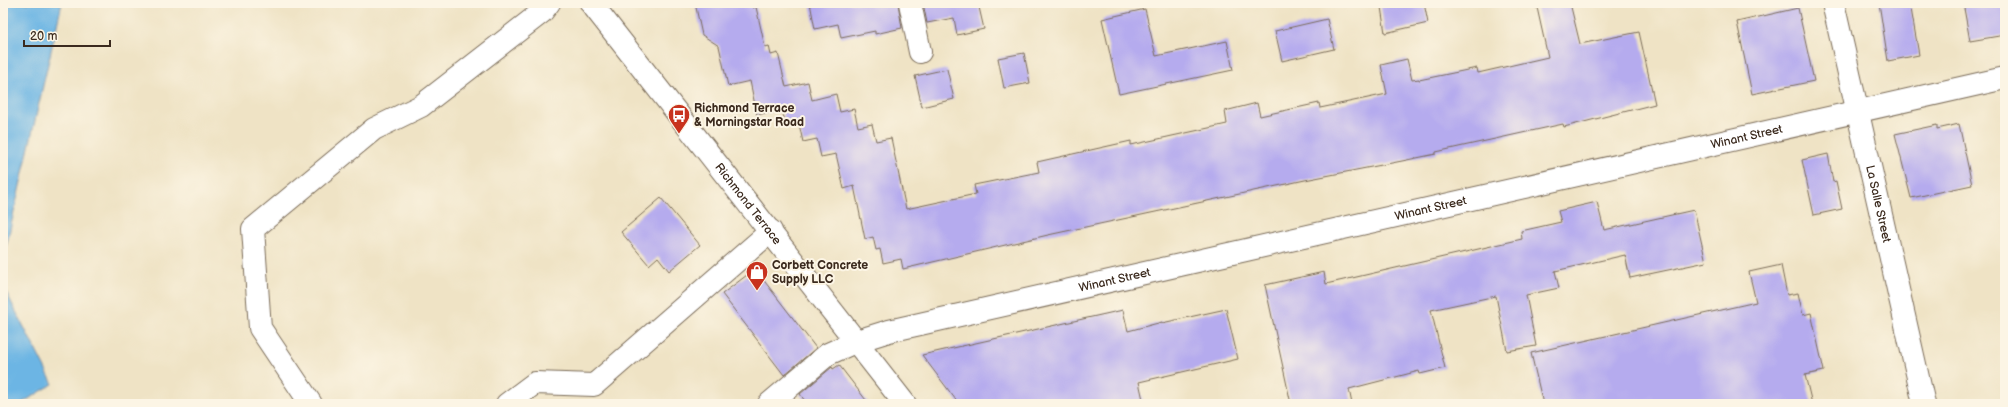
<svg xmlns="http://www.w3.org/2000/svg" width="2008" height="407" font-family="'Balsamiq Sans',sans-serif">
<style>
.water{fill:#6cb5e4;stroke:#547081}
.building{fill:#b5abee}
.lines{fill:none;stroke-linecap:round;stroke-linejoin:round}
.minor-casing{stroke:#7a6b58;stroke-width:24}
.major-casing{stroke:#7a6b58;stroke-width:24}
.minor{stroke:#fff;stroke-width:22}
.major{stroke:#fff;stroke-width:22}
.labels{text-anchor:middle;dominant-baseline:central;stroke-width:4;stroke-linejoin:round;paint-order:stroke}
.poi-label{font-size:12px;font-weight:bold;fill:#3b2a1e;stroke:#fcf5e5;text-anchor:start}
.street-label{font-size:12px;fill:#3b2a1e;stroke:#fcf5e5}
</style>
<rect width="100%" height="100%" fill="#fcf5e5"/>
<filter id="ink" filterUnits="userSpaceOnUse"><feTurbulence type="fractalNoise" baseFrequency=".025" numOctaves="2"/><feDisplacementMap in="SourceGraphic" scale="8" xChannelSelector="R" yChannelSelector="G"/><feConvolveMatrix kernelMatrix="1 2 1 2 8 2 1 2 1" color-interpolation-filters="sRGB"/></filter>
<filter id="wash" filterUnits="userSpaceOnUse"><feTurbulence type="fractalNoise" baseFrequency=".012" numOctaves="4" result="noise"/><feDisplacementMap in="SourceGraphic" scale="16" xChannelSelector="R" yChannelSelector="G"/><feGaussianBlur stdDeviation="0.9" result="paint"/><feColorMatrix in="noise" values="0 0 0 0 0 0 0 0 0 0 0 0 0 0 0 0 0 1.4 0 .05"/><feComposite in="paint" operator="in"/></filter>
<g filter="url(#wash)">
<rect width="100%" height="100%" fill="#efe3c5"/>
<path class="water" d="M3,3h59l-56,244 -2,41 49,96 -33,20h-17z"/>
<g id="blocks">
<path class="building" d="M695,3h57l1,5 3,-1 9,40 4,-1 2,9 7,-2 8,34 22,-5 4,18 24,-6 4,18 14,-3 4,18 14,-3 4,17 15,-3 15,71 70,-15 -2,-9 65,-13 -2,-10 94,-21v4l96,-21 -2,-13 32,-8 3,13 59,-13 1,5 67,-14 -6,-29 26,-6 5,21 7,-1v1l58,-12 1,5 70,-16 -12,-54h34l10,41 59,-12 16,72 -91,23 -1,-3 -127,28v2l-34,7 -97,19 -257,55 -145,34 -2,-10 -18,4 -3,-14 -4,1 -3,-13 -8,2 -11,-53 -10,3 -8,-35 -15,3 -4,-18 -14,3 -4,-18 -13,3 -4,-18 -25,6 -7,-34 -22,5 -9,-40 -17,-11z
M810,3h88l4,25 -27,6v-3l-34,7 -3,-14 -23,5z
M923,3h55l6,26 -27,6 -3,-17 -27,5z
M1402,3h22l4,20 -43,10 -4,-26z
M1879,3h31l9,52 -31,6z
M1963,3h42v32l-35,6z
M1798,8l16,73 -62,13 -15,-72z
M1145,9l11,47 71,-15 6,29 -114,24 -17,-75z
M1327,19l7,30 -52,12 -7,-30z
M1024,53l6,30 -26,5 -6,-30z
M947,69l7,30 -32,8 -7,-31z
M1959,124l13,61 -61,13 -16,-64 42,-9v4z
M1828,154l5,28 3,-1 6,28 -28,6 -12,-55z
M661,198l39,47 -31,26 -11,-14 -9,8 -28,-33z
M1597,202l7,28 90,-20 12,52 -76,16 -5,-23 -70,16 4,17 -33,7 10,51 -29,5 -11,-55 -65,14 14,58 -25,6 -1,-3 -70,18 3,15h-61l-26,-119 59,-13 2,12 196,-45 -1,-8 40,-9 -3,-11z
M1781,265l6,30 11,-2 5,22 8,-2 13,58 -19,4 7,29h-269l-12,-51 225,-51 -7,-30z
M755,269l61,79 -32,27 -62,-81z
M1226,309l12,50 -99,23 5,22h-185l-37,-49 201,-45 5,21 34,-9v1z
M839,365l30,39h-62l-7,-10 32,-27 1,2z"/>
</g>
</g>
<g filter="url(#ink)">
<use href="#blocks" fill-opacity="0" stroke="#7a6b58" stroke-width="1"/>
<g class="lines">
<g class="minor-casing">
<g id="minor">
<path d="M910,3l10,49"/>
<path id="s1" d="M1833,3l91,401"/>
<path d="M311,404l-51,-76 -7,-99 121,-100 47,-23 121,-94 7,-9"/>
<path d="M507,404l28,-21 59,2 177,-154"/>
<path id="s2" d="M769,404l59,-50 29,-13 32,-10 1116,-253"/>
</g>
</g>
<g class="major-casing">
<g id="major">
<path id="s3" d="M591,3l314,401"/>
</g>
</g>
<use href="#minor" class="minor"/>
<use href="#major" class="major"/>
</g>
</g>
<defs>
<g id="bus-pin" transform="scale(1.15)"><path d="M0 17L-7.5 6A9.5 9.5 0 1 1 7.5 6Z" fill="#c8321e" stroke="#fcf5e5"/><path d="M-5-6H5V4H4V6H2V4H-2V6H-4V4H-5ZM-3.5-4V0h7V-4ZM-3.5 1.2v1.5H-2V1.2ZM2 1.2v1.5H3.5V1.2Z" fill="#fff"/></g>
<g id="shop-pin" transform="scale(1.15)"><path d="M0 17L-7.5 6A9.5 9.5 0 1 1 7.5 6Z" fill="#c8321e" stroke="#fcf5e5"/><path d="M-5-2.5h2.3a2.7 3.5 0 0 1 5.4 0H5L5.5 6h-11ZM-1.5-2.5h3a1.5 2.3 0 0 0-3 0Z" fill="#fff"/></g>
</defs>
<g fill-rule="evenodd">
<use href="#bus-pin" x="679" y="115"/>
<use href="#shop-pin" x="757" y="272"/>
</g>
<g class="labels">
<g class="poi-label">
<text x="694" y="108">Richmond Terrace<tspan x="694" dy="14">&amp; Morningstar Road</tspan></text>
<text x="772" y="265">Corbett Concrete<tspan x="772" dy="14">Supply LLC</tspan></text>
</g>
<g class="street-label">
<text stroke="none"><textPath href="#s2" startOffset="1022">Winant Street</textPath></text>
<text stroke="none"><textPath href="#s3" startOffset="255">Richmond Terrace</textPath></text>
<text stroke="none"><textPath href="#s1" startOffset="206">La Salle Street</textPath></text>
<text stroke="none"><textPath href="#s2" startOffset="698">Winant Street</textPath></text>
<text stroke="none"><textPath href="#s2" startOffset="374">Winant Street</textPath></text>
</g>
</g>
<rect width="2008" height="407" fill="none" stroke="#fcf5e5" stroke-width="16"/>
<path d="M24 40v6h86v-6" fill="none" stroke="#3b2a1e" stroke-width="2"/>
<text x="30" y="40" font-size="12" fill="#3b2a1e" stroke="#fcf5e5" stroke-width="3" paint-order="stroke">20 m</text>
</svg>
